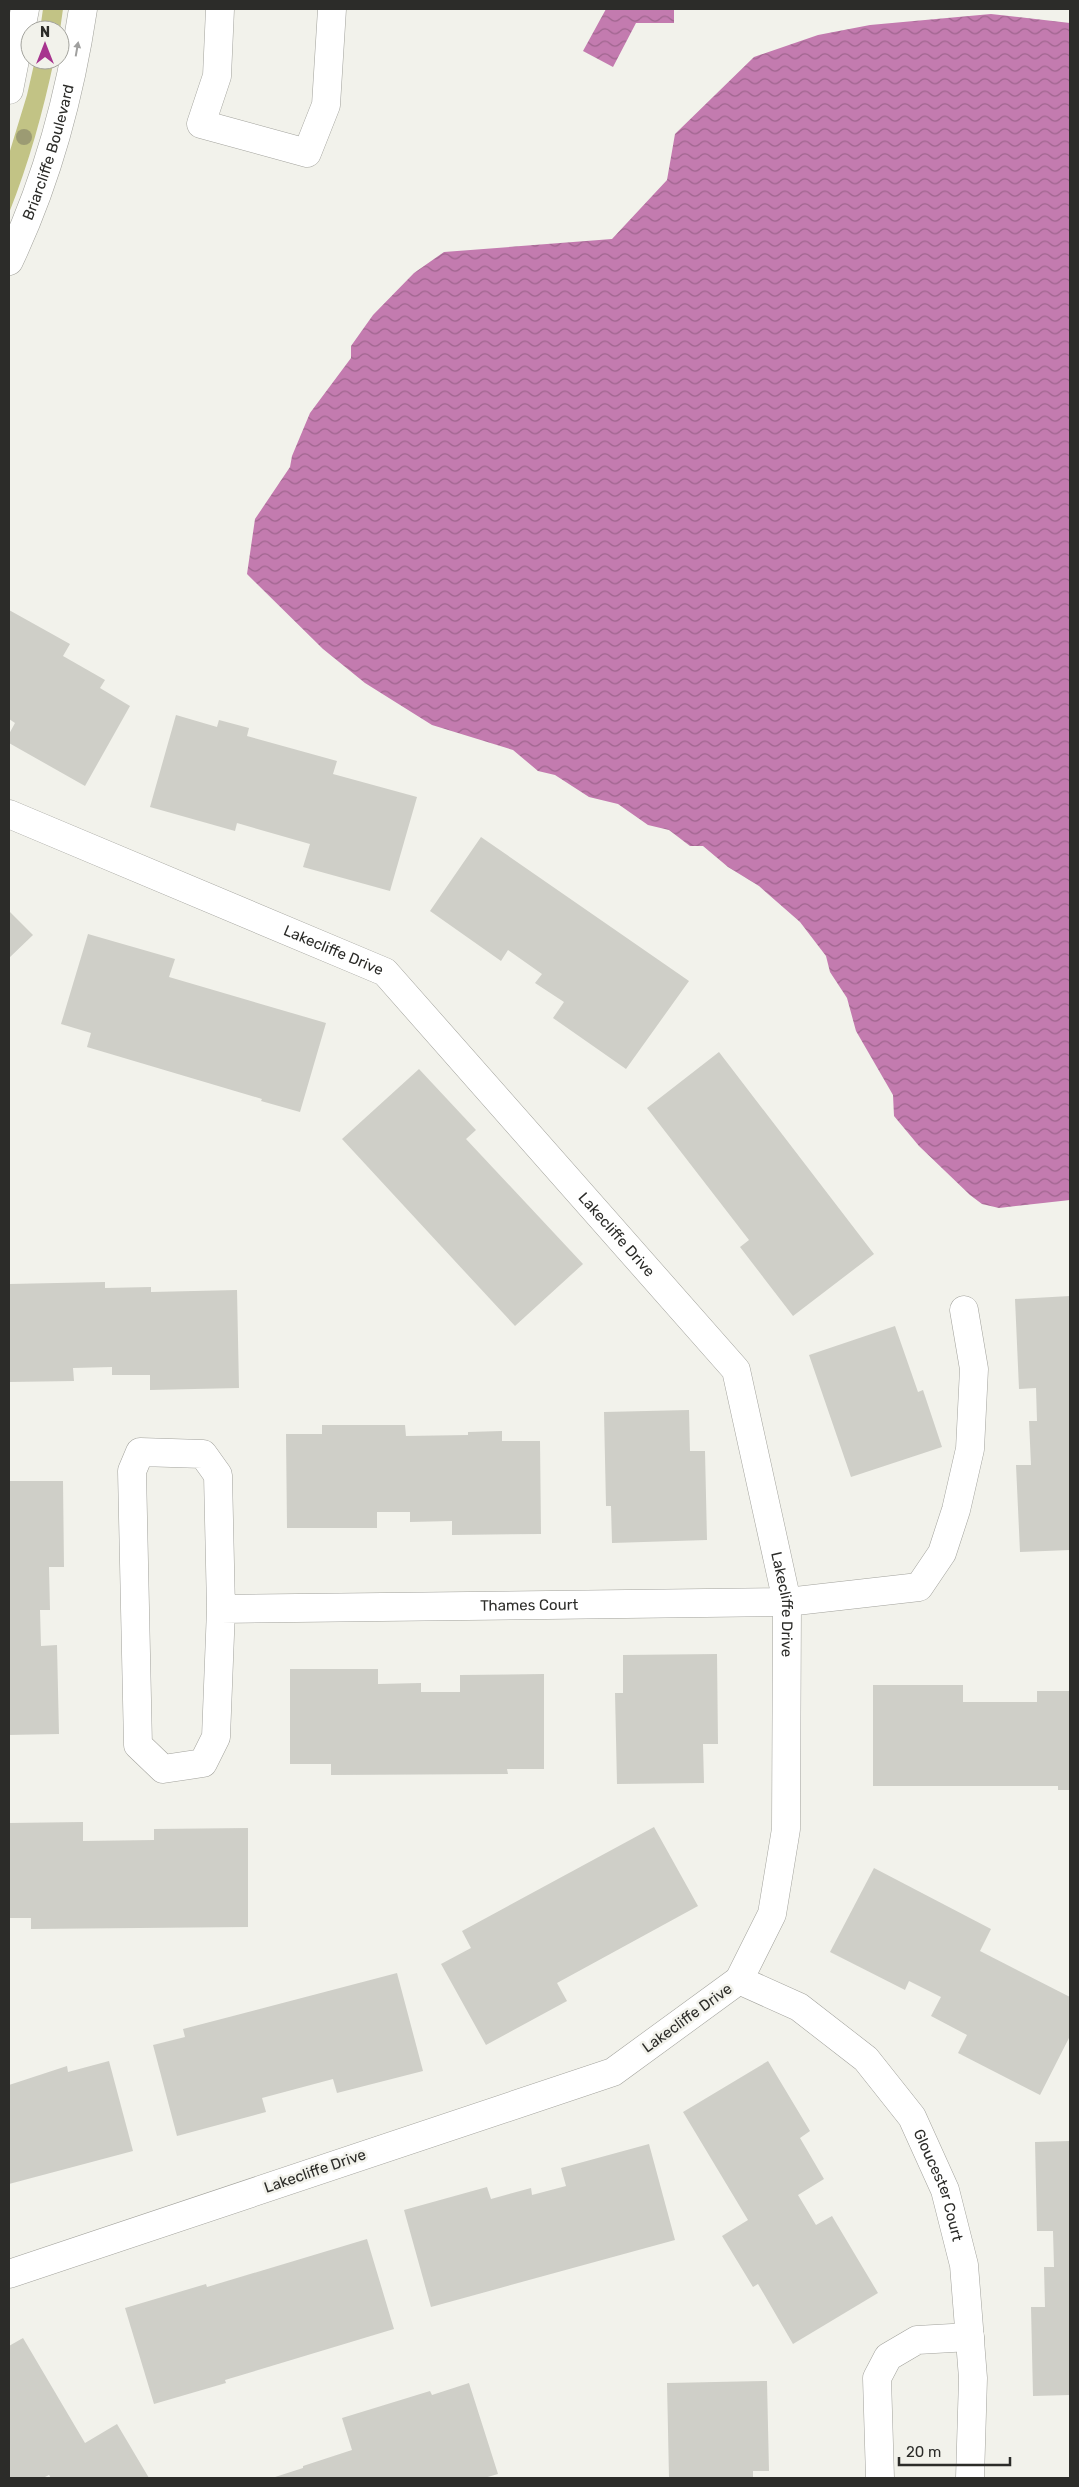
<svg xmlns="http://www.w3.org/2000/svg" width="1079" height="2487" font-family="Rubik,sans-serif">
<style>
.green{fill:#c2c385}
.water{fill:url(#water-waves)}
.building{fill:#cfcfc8}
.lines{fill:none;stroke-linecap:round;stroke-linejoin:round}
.minor-casing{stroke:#a2a29c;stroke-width:29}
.minor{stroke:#fff;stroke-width:28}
.tree{fill:#9c9b73}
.oneway{fill:#a0a09f}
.labels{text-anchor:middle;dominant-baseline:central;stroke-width:5;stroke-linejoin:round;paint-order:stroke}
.street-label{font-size:15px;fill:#2c2c29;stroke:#f2f2eb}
</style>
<defs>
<pattern id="water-waves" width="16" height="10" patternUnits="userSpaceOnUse" patternTransform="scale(1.25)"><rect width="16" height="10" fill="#c37baf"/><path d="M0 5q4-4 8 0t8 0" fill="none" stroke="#9f658e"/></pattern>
</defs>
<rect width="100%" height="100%" fill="#f2f2eb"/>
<path class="green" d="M43,9h20l-3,21h-20z
M35,60h19c-11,52 -25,103 -45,153v-59l18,-59z"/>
<path class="water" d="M606,9h68v14h-38l-23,44 -30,-16z
M991,14l79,9v1177l-71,8 -17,-4 -12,-9 -51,-49 -25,-30 -1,-21 -37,-64 -9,-33 -17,-26 -4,-16 -26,-34 -41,-36 -31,-19 -25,-21h-13l-21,-16 -21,-5 -30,-21 -29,-7 -34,-22 -17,-4 -25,-21 -81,-25 -67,-42 -42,-34 -76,-75 8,-55 35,-52 2,-11 18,-43 41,-55v-12l22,-31 41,-42 30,-21 168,-13 55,-59 8,-46 79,-77 64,-22 52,-10z"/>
<path class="building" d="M9,610l61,34 -7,12 42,24 -5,8 30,18 -45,80 -76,-43v-9l6,-11 -6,-4z
M176,715l41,12 2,-7 30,8 -2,8 90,25 -4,13 84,23 -27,94 -87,-24 7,-23 -73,-21 -2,8 -85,-24z
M481,837l208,144 -63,88 -73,-51 11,-16 -29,-19 7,-9 -34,-24 -7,11 -71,-50z
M9,911l24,24 -24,23z
M88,934l87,25 -6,18 157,46 -26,89 -39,-11 1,-2 -175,-52 4,-14 -30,-9z
M719,1052l155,202 -81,62 -53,-69 9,-7 -102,-132z
M419,1069l57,61 -10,9 117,125 -68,62 -173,-187z
M105,1282v6l46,-1v5l86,-2 2,98 -89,2v-15h-38v-8l-39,1 1,13 -65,1v-98z
M1070,1296v254l-50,2 -4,-87h15l-2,-44h8l-1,-33 -17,1 -4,-90z
M895,1326l23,66 5,-2 19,57 -91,30 -42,-122z
M689,1410l1,41h15l2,89 -95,3 -1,-37h-5l-2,-94z
M322,1425h83l1,11 62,-1v-3l34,-1v10h38l1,93 -89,1v-14l-42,1v-10h-33v16h-90l-1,-94h36z
M9,1481h54l1,86h-15l1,43h-10l1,36 16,-1 2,89 -50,1z
M717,1654l1,90h-15l1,39 -87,1 -2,-91h8v-38z
M290,1669h88v15l43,-1v9h39v-17l84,-1v95h-37l1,5 -177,1v-11h-41z
M873,1685h90v17h74v-11h33v99h-12v-4h-185z
M83,1822v19l71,-1v-11l94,-1v99l-217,2v-11h-22v-95z
M654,1827l44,79 -141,77 10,18 -81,44 -45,-81 30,-16 -9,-17z
M874,1868l117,61 -11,22 90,46v39l-30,59 -82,-42 9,-18 -36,-19 10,-19 -32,-16 -4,9 -75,-38z
M397,1973l26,98 -86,22 -4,-14 -71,19 4,14 -89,24 -24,-91 32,-8 -2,-8z
M109,2061l24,90 -124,33v-99l58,-19 1,6z
M768,2061l42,70 -10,7 24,41 -26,16 18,30 16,-9 46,77 -85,51 -35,-60 -5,3 -31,-51 26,-16 -65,-108z
M1070,2141v254l-37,1 -2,-89h14l-1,-40h10l-1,-36h-16l-2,-89z
M649,2144l26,96 -244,67 -27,-97 83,-23 4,12 40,-11 1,7 34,-9 -5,-18z
M367,2239l27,90 -169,51 1,3 -72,21 -29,-96 81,-24 1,3z
M23,2338l62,105 32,-19 32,54h-98l-2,-3 -6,3h-34v-132z
M767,2381l2,90h-16v7h-84l-2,-95z
M469,2383l29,91 -14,4h-212l31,-10v-2l49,-16 -10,-32 88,-27 2,4z"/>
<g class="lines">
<g class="minor-casing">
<g id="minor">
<path d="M220,9l-3,67 -16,48 106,29 19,-48 6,-96"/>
<path d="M9,90l16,-81"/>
<path id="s1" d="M9,261c38,-80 61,-165 74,-252"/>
<path id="s2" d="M9,814l376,158 351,398 51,232 -1,227 -14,85 -33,66 -126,92 -604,202"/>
<path id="s3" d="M221,1609l-3,-134 -15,-21 -63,-2 -8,19 6,274 25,24 40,-6 13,-26 5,-128 566,-7 132,-15 23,-34 14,-43 14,-61 4,-80 -10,-59"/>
<path id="s4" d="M739,1980l60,27 67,52 46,58 33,73 19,75 9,113 -3,100"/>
<path d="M880,2478l-3,-100 11,-21 29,-17 53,-3"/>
</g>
</g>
<use href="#minor" class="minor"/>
</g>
<circle class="tree" cx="24" cy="137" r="8"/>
<defs><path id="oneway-solid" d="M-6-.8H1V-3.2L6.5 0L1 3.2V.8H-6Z" transform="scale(1.25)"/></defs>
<use class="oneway" href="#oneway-solid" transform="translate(77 49) rotate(-80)"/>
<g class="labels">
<g class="street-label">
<text stroke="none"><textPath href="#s1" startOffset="116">Briarcliffe Boulevard</textPath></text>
<text stroke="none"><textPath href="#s2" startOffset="352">Lakecliffe Drive</textPath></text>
<text stroke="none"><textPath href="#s2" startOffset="758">Lakecliffe Drive</textPath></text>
<text stroke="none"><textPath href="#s2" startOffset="1178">Lakecliffe Drive</textPath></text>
<text stroke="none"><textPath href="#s3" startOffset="1058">Thames Court</textPath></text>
<text transform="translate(687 2018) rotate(-36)">Lakecliffe Drive</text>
<text transform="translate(315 2171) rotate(-19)">Lakecliffe Drive</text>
<text stroke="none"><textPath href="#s4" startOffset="298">Gloucester Court</textPath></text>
</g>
</g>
<rect width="1079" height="2487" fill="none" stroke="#2c2c29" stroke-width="20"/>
<g transform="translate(45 45)"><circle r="24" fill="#f2f2eb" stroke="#a3a39d"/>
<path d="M0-4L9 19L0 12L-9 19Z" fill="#a7348e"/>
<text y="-8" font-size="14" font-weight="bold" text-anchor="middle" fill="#2c2c29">N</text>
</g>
<path d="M899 2457v8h111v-8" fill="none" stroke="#2c2c29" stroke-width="2.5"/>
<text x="906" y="2457" font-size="15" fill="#2c2c29" stroke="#f2f2eb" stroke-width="4" paint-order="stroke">20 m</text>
</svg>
